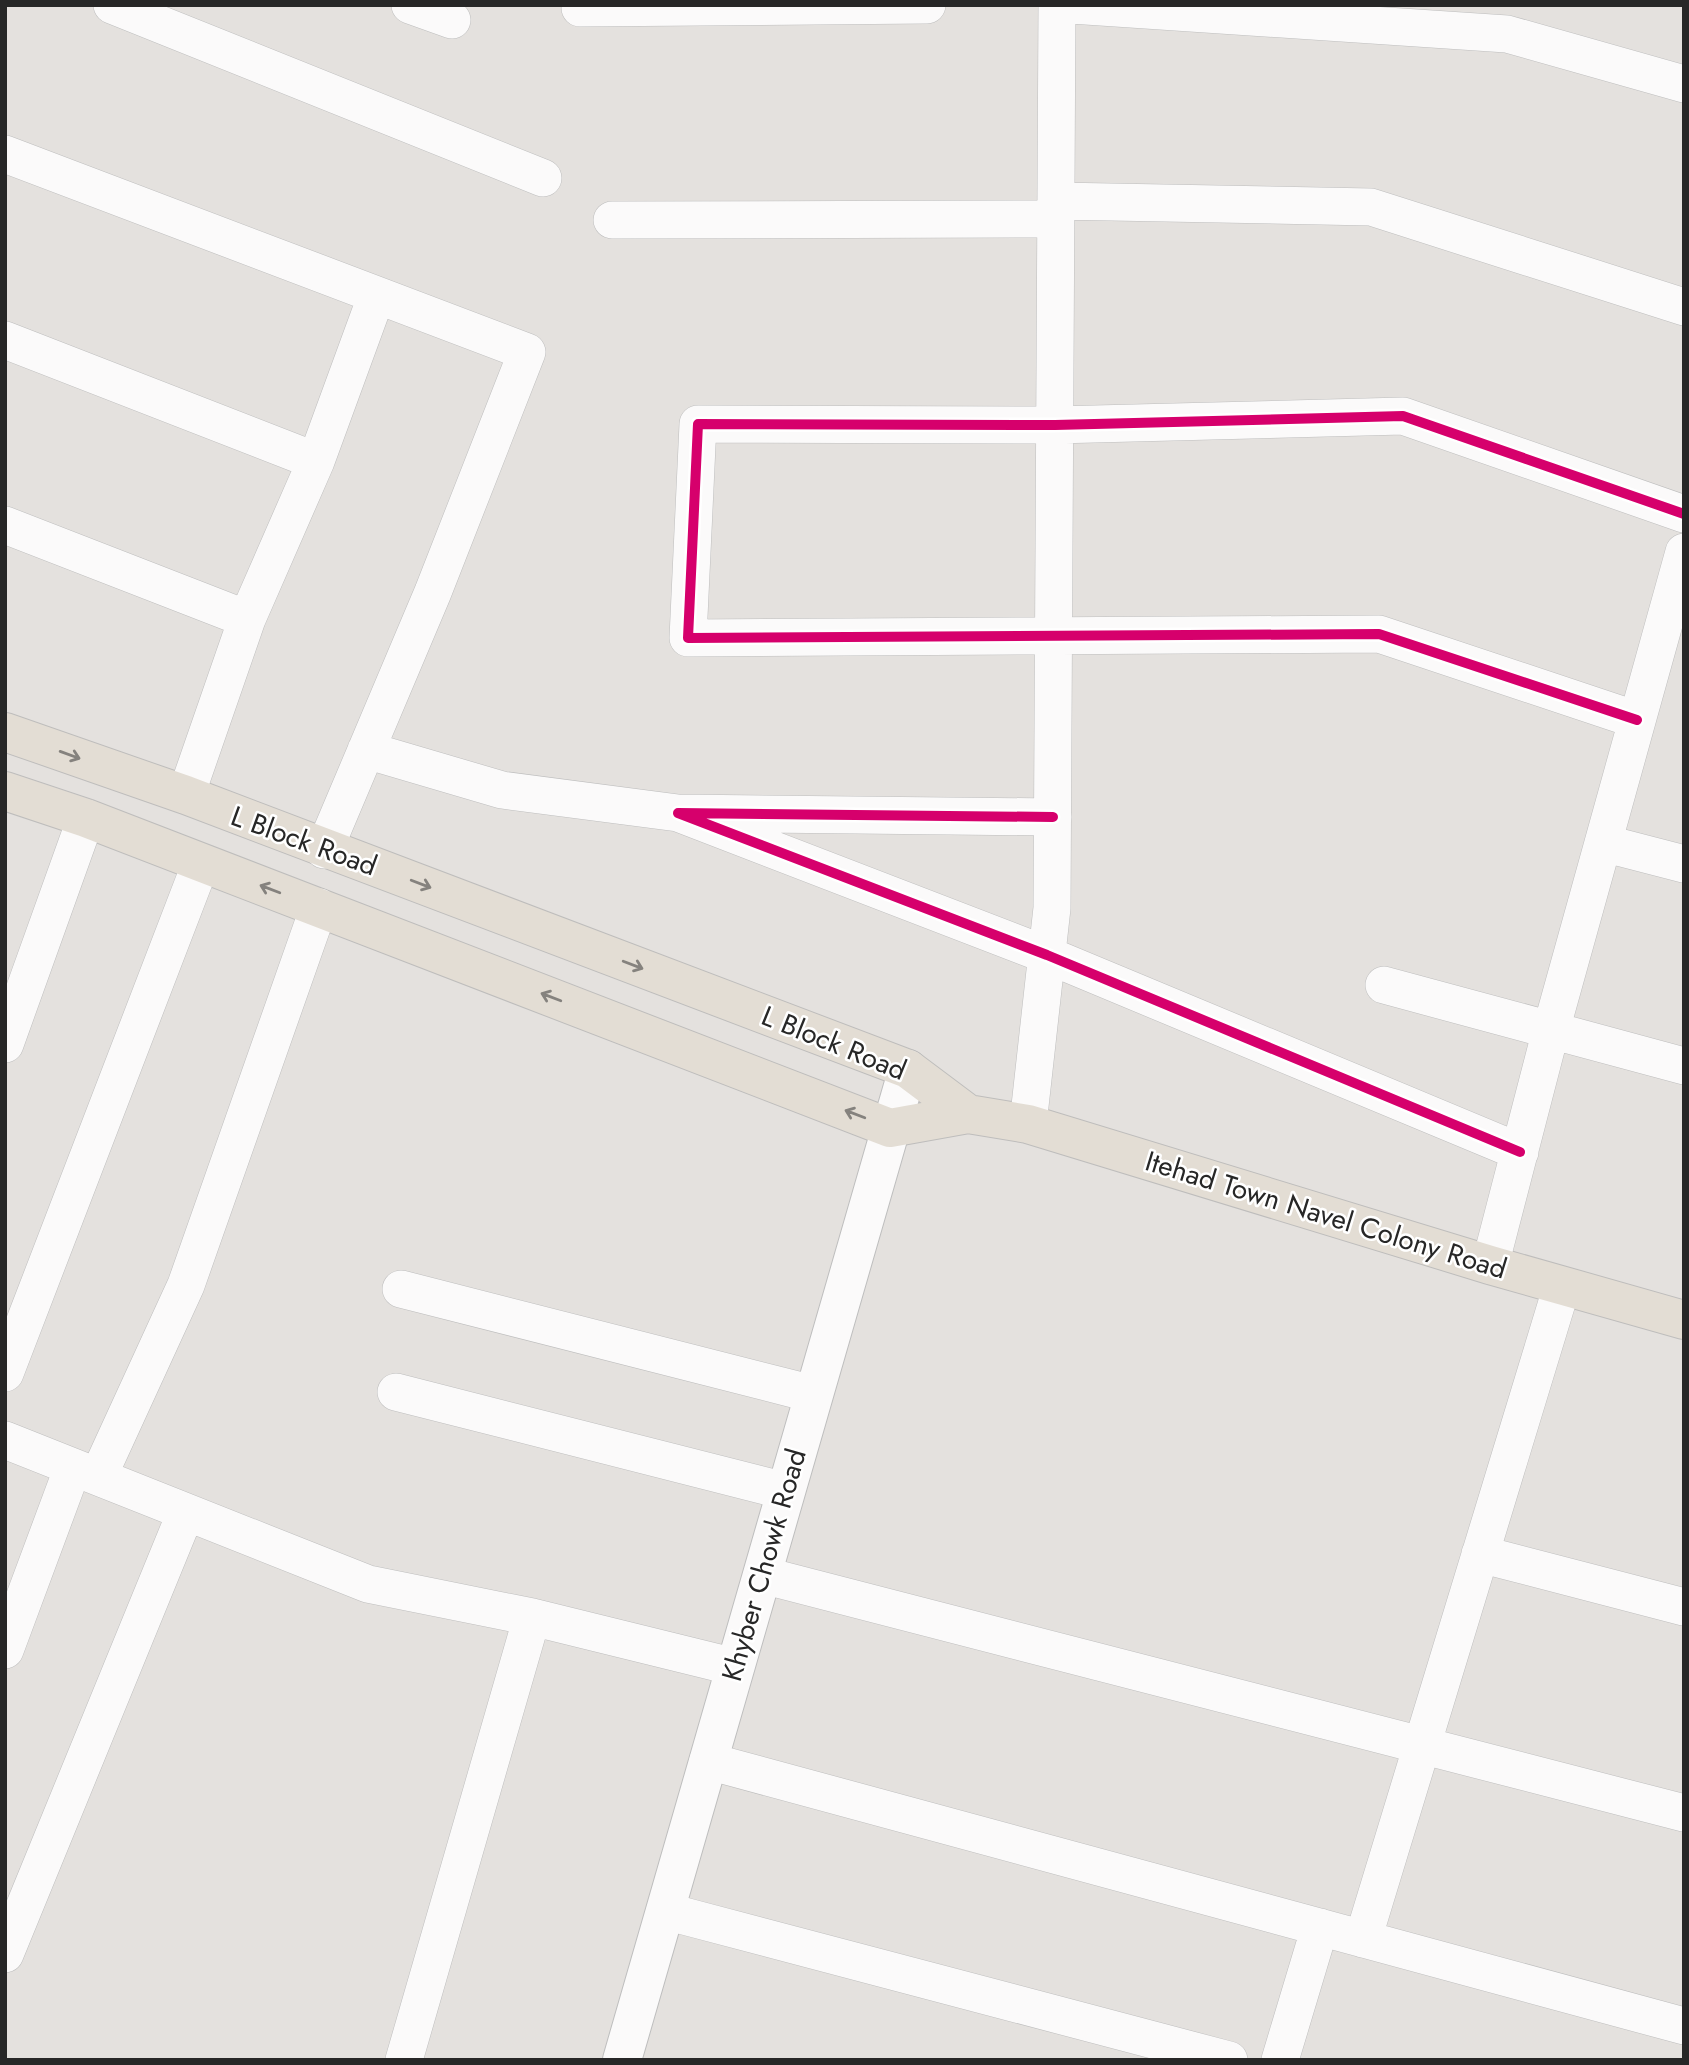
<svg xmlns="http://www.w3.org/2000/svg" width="1689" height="2065" font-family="Jost,sans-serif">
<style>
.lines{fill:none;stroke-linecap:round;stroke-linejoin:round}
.minor-casing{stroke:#bebebe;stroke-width:38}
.tertiary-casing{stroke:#bebebe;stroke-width:40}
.primary-casing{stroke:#bebdbc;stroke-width:40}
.minor{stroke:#fbfafa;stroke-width:37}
.tertiary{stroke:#fbfafa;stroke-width:38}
.primary{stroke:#e3ddd4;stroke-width:38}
.cycleway-casing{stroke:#fff;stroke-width:15}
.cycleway{stroke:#d6006c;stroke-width:10}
.oneway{stroke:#85827e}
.labels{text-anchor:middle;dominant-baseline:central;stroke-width:5;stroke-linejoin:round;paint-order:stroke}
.street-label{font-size:28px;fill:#272727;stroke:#fff}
</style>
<rect width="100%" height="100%" fill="#e4e1de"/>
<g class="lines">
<g class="minor-casing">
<path id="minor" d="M112,5l431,173
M410,5l42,15
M1071,5l436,29 177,50
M580,8l347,-3
M5,154l522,198 -94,240 -109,258
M1057,201l314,6 313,100
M612,220l444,-1
M5,340l311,121
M5,525l242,94
M1637,720l-258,-86 -691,4 10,-214 357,1 348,-9 281,98
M366,750l136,40 176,23
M186,795l61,-176 69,-158 60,-164
M1053,817l-375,-4 369,142 473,197
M1603,843l81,21
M1384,985l300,81
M5,1044l81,-226
M1028,1124l24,-216 5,-903
M1490,1265l61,-235 133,-478
M401,1289l412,105
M5,1373l196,-510
M396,1392l389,99
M5,1440l363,144 164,33 203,50
M98,1477l88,-192 133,-378
M1480,1554l204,53
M762,1575l922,238
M5,1650l68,-183
M708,1761l976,265
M665,1911l564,149
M1363,1939l199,-653
M5,1954l181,-442
M404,2060l128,-443
M1280,2060l40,-133"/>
</g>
<g class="tertiary-casing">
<path id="tertiary" d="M622,2060l286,-991"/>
</g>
<g class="primary-casing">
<path id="primary" d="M5,732l181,63 722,274 60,45
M5,791l81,27 804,310 78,-14 60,10 462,141 194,55"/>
</g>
<use href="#minor" class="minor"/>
<use href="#tertiary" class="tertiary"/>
<use href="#primary" class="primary"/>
<g class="cycleway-casing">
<path id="cycleway" d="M1637,720l-258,-86 -691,4 10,-214 357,1 348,-9 281,98
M1053,817l-375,-4 369,142 473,197"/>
</g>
<use href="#cycleway" class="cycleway"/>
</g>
<defs><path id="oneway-shaft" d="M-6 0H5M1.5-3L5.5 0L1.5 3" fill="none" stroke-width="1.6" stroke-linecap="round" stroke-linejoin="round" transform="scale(1.75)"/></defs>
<g class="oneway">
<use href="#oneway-shaft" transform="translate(70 755) rotate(20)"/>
<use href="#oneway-shaft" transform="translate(421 884) rotate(21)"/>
<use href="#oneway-shaft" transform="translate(270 889) rotate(-159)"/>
<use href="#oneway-shaft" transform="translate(633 965) rotate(21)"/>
<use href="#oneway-shaft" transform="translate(551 997) rotate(-159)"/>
<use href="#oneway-shaft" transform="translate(855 1114) rotate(-159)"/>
</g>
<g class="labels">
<g class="street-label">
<text transform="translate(304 841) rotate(20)">L Block Road</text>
<text transform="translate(834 1043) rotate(22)">L Block Road</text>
<text transform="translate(1326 1215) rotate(17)">Itehad Town Navel Colony Road</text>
<text transform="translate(764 1565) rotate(-74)">Khyber Chowk Road</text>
</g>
</g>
<rect width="1689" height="2065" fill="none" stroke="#272727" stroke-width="14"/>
</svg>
